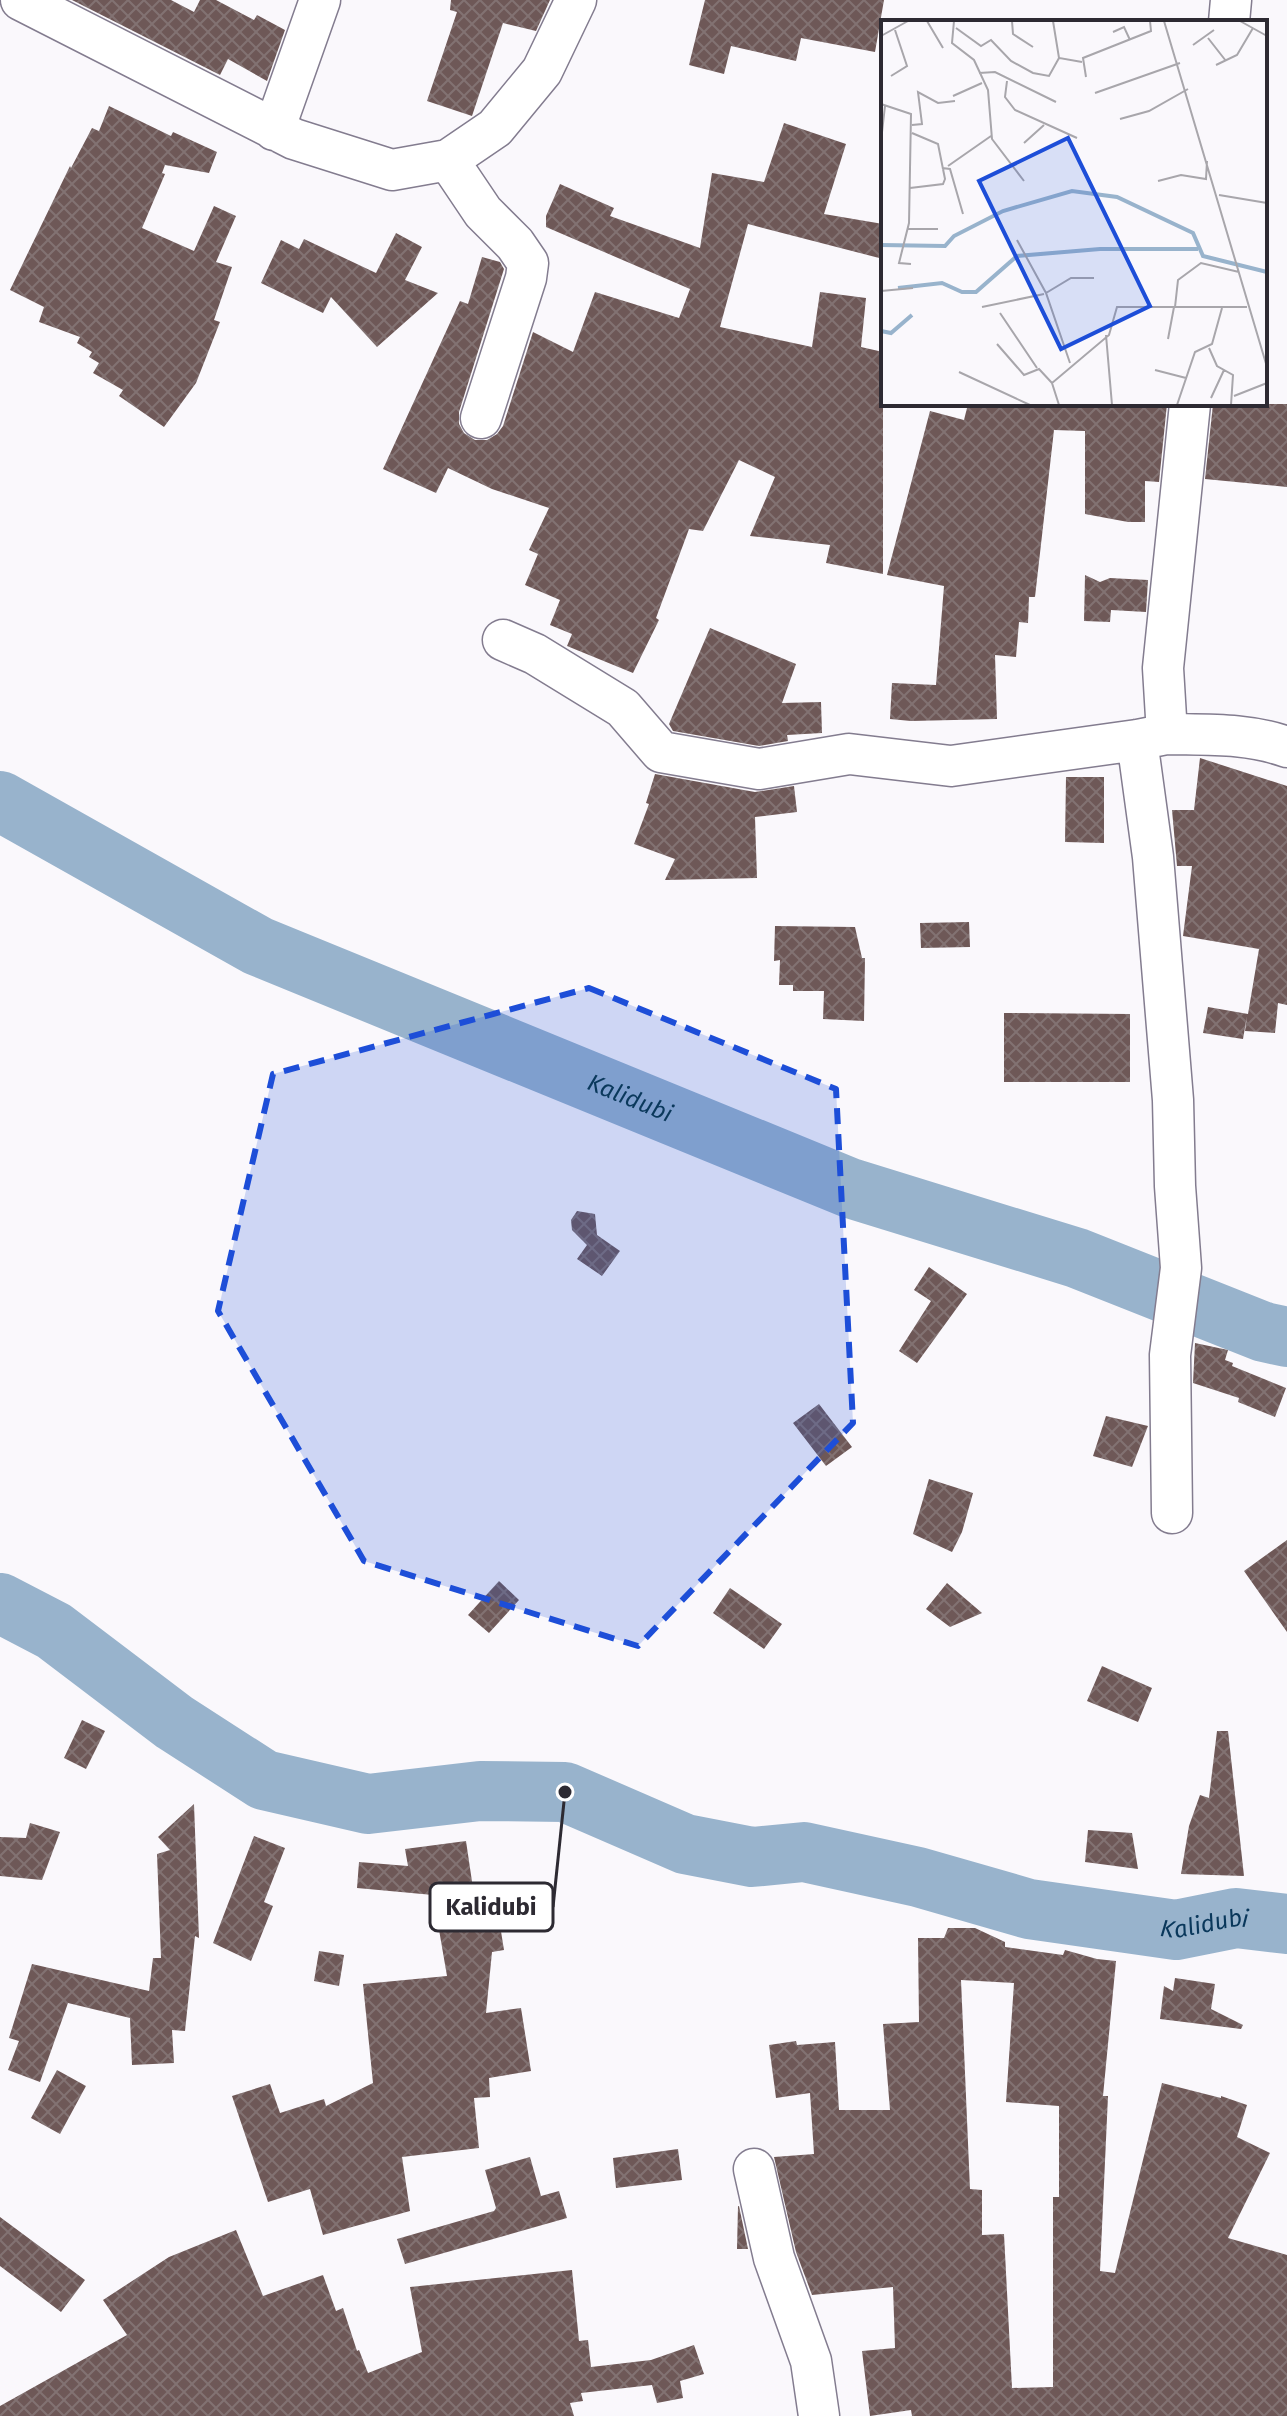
<svg xmlns="http://www.w3.org/2000/svg" width="1287" height="2416" font-family="'Fira Sans',sans-serif">
<style>
.lines{fill:none;stroke-linecap:round;stroke-linejoin:round}
.river{stroke:#98b3cc;stroke-width:60}
.building{fill:url(#building-cross-hatch);fill-rule:evenodd}
.street-casing{stroke:#837c8f;stroke-width:43}
.street{stroke:#fff;stroke-width:40}
.marked{fill:#1d4ed8;fill-opacity:0.2;stroke:#1d4ed8;stroke-width:6;stroke-dasharray:16 10;stroke-linejoin:round}
.labels{text-anchor:middle;dominant-baseline:central;stroke-width:8;stroke-linejoin:round;paint-order:stroke}
.water-label{font-size:24px;font-style:italic;fill:#0a385b;stroke:#fff}
.inset-river{fill:none;stroke:#98b3cc;stroke-width:4}
.inset-road{fill:none;stroke:#a8a6ab;stroke-width:2}
.view{fill:#1d4ed8;fill-opacity:0.15;stroke:#1d4ed8;stroke-width:4}
.inset-edge{fill:none;stroke:#2d2a32;stroke-width:4}
.leader{fill:none;stroke:#2d2a32;stroke-width:3}
.callout-dot{fill:#2d2a32;stroke:#fff;stroke-width:3}
.callout{fill:#fff;stroke:#2d2a32;stroke-width:3}
.callout-label{font-size:24px;text-anchor:middle;font-weight:bold;fill:#2d2a32}
</style>
<defs>
<pattern id="building-cross-hatch" width="8" height="8" patternUnits="userSpaceOnUse" patternTransform="scale(2)"><rect width="8" height="8" fill="#6e5857"/><path d="M0 0l8 8M0 8l8-8" fill="none" stroke="#827272"/></pattern>
</defs>
<rect width="100%" height="100%" fill="#faf8fc"/>
<g class="lines">
<g class="river">
<path id="s1" d="M0,801l258,145 592,242 227,70 187,74 23,5"/>
<path id="s2" d="M0,1603l54,28 120,91 90,58 104,24 112,-13 85,1 120,52 67,13 52,-5 114,25 111,32 147,21 60,-12 51,6"/>
</g>
</g>
<path class="building" d="M72,0h99l23,12 6,-12h16l38,20 3,-5 28,15 -18,51 -39,-22 -8,16z
M451,0h99l-14,31 -33,-8 -31,93 -45,-15 30,-89 -7,-2z
M705,0h179l-9,52 -74,-14 -5,23 -65,-15 -7,28 -35,-9z
M109,106l62,30 2,-4 44,20 -8,21 -44,-8 -3,8 3,1 -23,54 52,23 20,-45 22,10 -20,46 16,5 -18,53 6,2 -24,61 -32,44 -45,-31 4,-6 -30,-17 6,-10 -10,-6 3,-5 -15,-9 3,-6 -41,-15 5,-15 -34,-17 60,-124 1,2 21,-40 7,3z
M784,123l62,21 -22,70 59,10v35l-135,-35 -28,103 92,20 8,-55 46,6 -5,49 22,5v222l-57,-11 4,-18 -80,-9 25,-59 -36,-17 -36,71 -14,-2 -33,89 3,2 -26,53 -66,-27 5,-12 -22,-9 10,-25 -35,-15 13,-31 -9,-4 20,-42 -57,-19 -44,-21 -12,25 -53,-24 77,-168 8,3 14,-47 18,5 4,7 -45,143v12l5,9 11,7h12l10,-6 6,-8 30,-94 40,20 22,-60 84,26 11,-29 -144,-62v-11l14,-32 54,24 -4,8 90,32 12,-75 52,9z
M396,233l26,14 -17,33 33,13 -61,54 -46,-50 -8,16 -62,-30 20,-43 18,9 5,-10 72,34z
M968,404h199l-8,78 -14,-1v41h-17l-43,-8v-83l-31,-1 -19,167h-6l-1,26 -9,-1 -3,35 -21,-2 2,64 -86,2 -21,-2 2,-36 44,2 8,-99 -57,-11 43,-164 34,9z
M1213,404h74v83l-82,-8z
M1085,575l15,7 10,-4 38,2 -2,32 -35,-2 -1,12 -26,-1z
M710,628l86,36 -14,39 39,-1 1,31 -35,2 1,6 -29,5 -86,-15 -4,-7z
M1200,758l87,28v219l-9,-2 -3,30 -30,-2 2,-15 -4,23 -40,-6 5,-26 40,7 11,-65 -76,-13 9,-70h-15l-5,-56h22z
M655,774l100,18 39,-6 3,26 -42,5 2,61 -92,2 10,-21 -41,-15 15,-40 -3,-1z
M1066,777h38v66l-39,-1z
M969,922l1,25 -49,1 -1,-25z
M775,926l80,1 7,31h3l-1,63 -41,-2 1,-28h-31v-6h-14l1,-25 -6,1z
M1004,1013l126,1v68h-126z
M577,1211l18,3 2,21 23,16 -18,25 -25,-17 10,-14 -15,-15 -1,-10z
M929,1267l38,27 -50,69 -18,-12 32,-50 -17,-11z
M1195,1343l33,7 -3,10 8,3 -1,3 54,22 -11,29 -37,-15 1,-4 -46,-15z
M819,1404l33,43 -26,19 -33,-43z
M1106,1416l42,10 -16,41 -39,-11z
M929,1479l44,14 -11,39 -10,20 -39,-18z
M1287,1540v92l-43,-61z
M499,1581l20,19 -30,33 -21,-18z
M947,1583l35,30 -32,14 -24,-18z
M730,1588l52,36 -18,25 -51,-36z
M1102,1666l50,22 -14,34 -51,-21z
M82,1720l23,11 -19,38 -22,-11z
M1217,1731h11l16,145 -63,-2 8,-48 11,-31 9,3z
M194,1804l5,134 -4,-2 -10,95 -13,-1 2,33 -42,2 -2,-47 -62,-15 -28,79 -32,-12 11,-29 -10,-3 23,-74 117,27 4,-33h8l-4,-104 13,-4 -12,-13z
M30,1823l30,9 -18,48 -42,-4v-39l26,1z
M1088,1830l44,3 6,36 -53,-7z
M254,1836l31,12 -21,54 9,4 -22,55 -38,-18z
M466,1841l12,81 21,-3 5,31 -12,2 -6,61 35,-5 10,63 -42,7 1,19 -16,1 5,50 -77,9 8,54 -87,24 -13,-46 -42,13 -36,-106 38,-12 10,29 44,-14 2,7 47,-23 -10,-99 84,-8 -14,-81 -76,-7 2,-26 49,4 -3,-17z
M948,1928h27l30,14v5l58,8 2,-5 32,9 19,2 -13,135h5l-8,175 15,2 47,-190 59,15v-2l26,9 -10,32 33,16 -42,85 59,17v161h-375l-1,-6 -41,6 -8,-65 33,-3 -2,-61 -81,8 -16,-43 -22,-95 40,-3 -4,-61 -34,5 -7,-53 27,-4 1,4 38,-3 4,68h51l-7,-86 36,-2 -1,-84h26zM961,1980l53,3 -8,119 53,4v91h-6v190l-41,1 -8,-154 -22,1v-45l-12,-1z
M319,1951l25,4 -5,31 -25,-5z
M1175,1978l40,6 -4,25 32,16 -2,4 -81,-10 4,-33 9,5z
M57,2070l29,16 -26,48 -29,-16z
M678,2149l4,31 -66,8 -3,-30z
M530,2157l11,39 18,-5 8,27 -162,46 -8,-25 97,-28 2,-3 -11,-38z
M738,2206h1l9,43h-11z
M0,2217l85,63 -24,32 -61,-46z
M236,2230l27,66 60,-21 13,36 7,-3 14,43 2,-1 9,23 54,-21 -12,-65 162,-17 7,71 9,-1 3,27 60,-7 43,-15 10,29 -24,7 3,17 -26,5 -5,-18 -71,8 2,8 -13,2 4,13h-574v-10l127,-71 -24,-35 66,-43z"/>
<g class="lines">
<g class="street-casing">
<path id="street" d="M21,0l273,139 98,31 56,-10 47,-32 47,-57 34,-71
M1229,22l2,-22
M274,130l46,-130
M448,160l35,52 32,32 13,19 -2,15 -45,140
M503,640l32,14 88,54 38,44 98,17 90,-15 102,12 186,-26 30,-6 -4,-66 27,-264
M1167,734c41,1 81,-1 120,13
M1137,740l16,117 20,243 2,86 6,82 -11,87 2,158
M754,2169l20,89 37,103 8,55"/>
</g>
<use href="#street" class="street"/>
</g>
<path class="marked" d="M589,988l247,101 17,334 -215,223 -274,-85 -146,-250 55,-237z"/>
<g class="labels">
<g class="water-label">
<text stroke="none"><textPath href="#s1" startOffset="698">Kalidubi</textPath></text>
<text stroke="none"><textPath href="#s2" startOffset="1284">Kalidubi</textPath></text>
</g>
</g>
<g transform="translate(881 20)">
<rect width="386" height="386" fill="#faf8fc"/>
<path class="inset-river" d="M0,225l64,1 9,-10 49,-25 69,-20 45,6 76,36 10,23 64,16M17,268l44,-5 20,9h14l41,-36 83,-7h98M0,311l10,2 21,-18"/>
<path class="inset-road" d="M46,1l16,27M73,1l-2,22 22,17 14,30 4,49 32,42M131,1l1,13 20,13M172,1l6,37 23,4M283,1l103,346M359,1l27,15M75,8l25,18 10,-6 20,21 22,12 16,3 10,-18M232,12l11,-5 6,13M0,16l27,-15M327,18l18,23M312,25l21,-15M335,45l21,-10 16,-27M98,53l16,-1 61,30M10,56l16,-10 -12,-36M205,57l-3,-19 68,-27 -1,-10M126,61l-2,16 10,13 62,28M214,73l85,-30M72,76l29,-13M0,84l30,10 -2,109 -10,40 12,1M239,99l29,-8 39,-22M31,105l10,-1 -4,-32 20,11 17,-2M0,121l4,-35M143,123l20,-18M67,146l43,-30M61,148l8,1 13,45M277,161l23,-6 25,4 1,-18M29,168l33,-4 2,-5 -7,-35 -26,-11M338,175l48,8M26,209h31M136,220l29,53 24,70M0,271l32,-3M165,273l25,-15h23M101,287l62,-13M294,287l3,-27 23,-17 38,9M119,293l37,55M225,315l6,70M287,319l6,-32M116,324l27,31 15,-6 13,14M328,328l8,18 16,9 -2,30M274,350l31,8M78,352l71,33M353,376l33,-13M330,378l13,-28M178,385l-7,-22 57,-48 8,-28h130M296,385l18,-53 17,-8 10,-36"/>
<path class="view" d="M187,118l82,168 -89,43 -82,-168z"/>
<rect width="386" height="386" class="inset-edge"/>
</g>
<path class="leader" d="M565 1792L553 1907"/>
<circle class="callout-dot" cx="565" cy="1792" r="8"/>
<rect class="callout" x="430" y="1883" width="123" height="48" rx="8"/>
<g class="callout-label">
<text x="491" y="1915">Kalidubi</text>
</g>
</svg>
